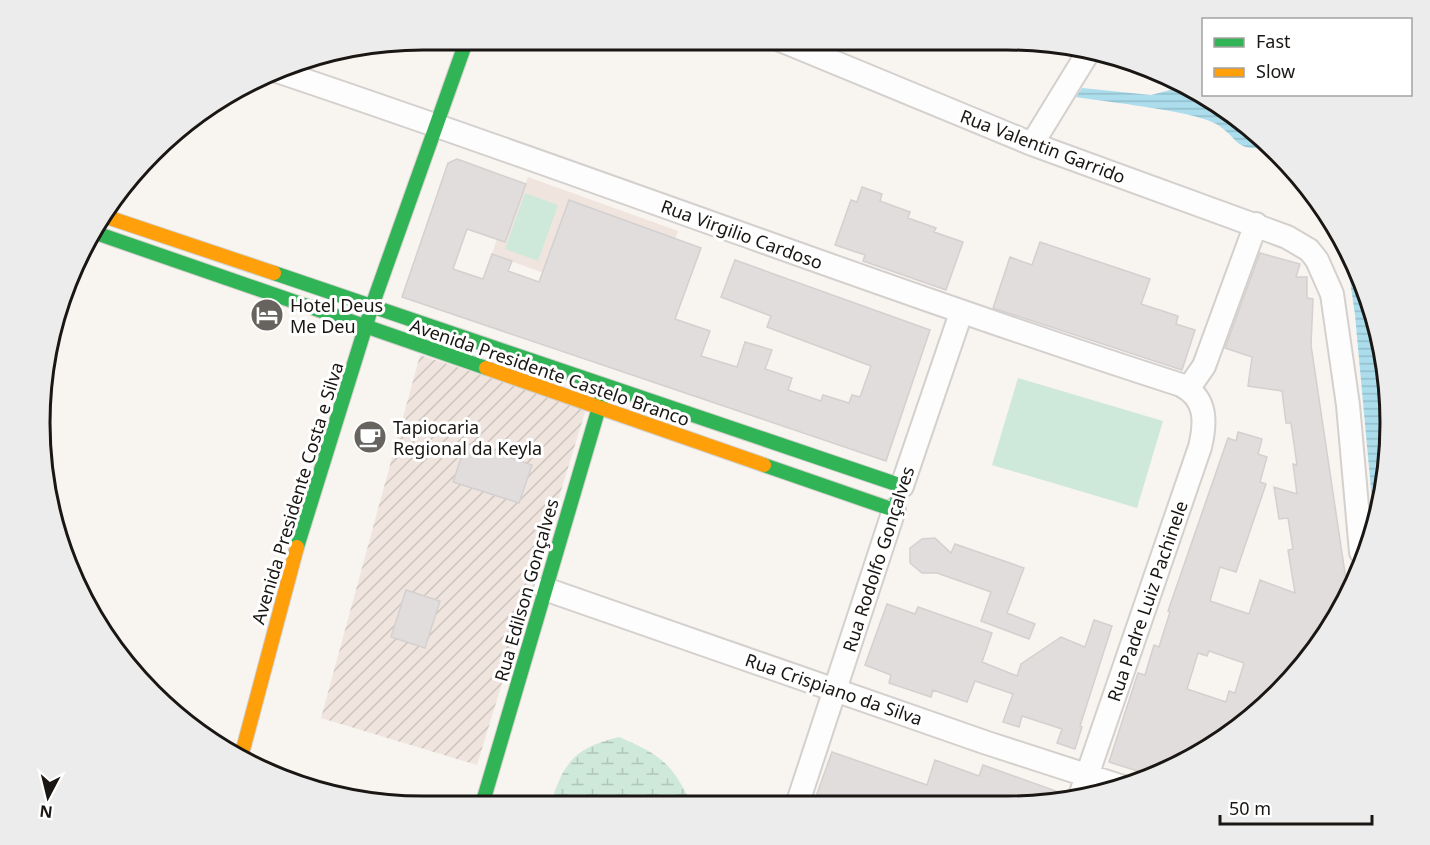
<svg xmlns="http://www.w3.org/2000/svg" width="1430" height="845" font-family="'Noto Sans',sans-serif">
<style>
.built{fill:#f0e5de}
.industrial{fill:url(#industrial-furrows)}
.wetland{fill:url(#wetland-marsh)}
.pitch{fill:#cee8d9}
.water{fill:url(#water-rules)}
.building{fill:#e1dddc;stroke:#d4d0d0;stroke-width:1.5;fill-rule:evenodd}
.lines{fill:none;stroke-linecap:round;stroke-linejoin:round}
.street-casing{stroke:#d3d0cd;stroke-width:26}
.fast-casing{stroke:#d3d0cd;stroke-width:16}
.slow-casing{stroke:#d3d0cd;stroke-width:16}
.street{stroke:#fefdfd;stroke-width:22}
.fast{stroke:#30b455;stroke-width:14}
.slow{stroke:#ff9f0a;stroke-width:14}
.labels{text-anchor:middle;dominant-baseline:central;stroke-width:6;stroke-linejoin:round;paint-order:stroke}
.street-label{font-size:18px;fill:#191613;stroke:#fff}
.poi-label{font-size:18px;fill:#191613;stroke:#fff;text-anchor:start}
.rim{fill:none;stroke:#191613;stroke-width:3}
</style>
<defs>
<pattern id="industrial-furrows" width="10" height="10" patternUnits="userSpaceOnUse" patternTransform="scale(1.5)"><rect width="10" height="10" fill="#f0e5de"/><path d="M-1 1l2-2M0 10L10 0M9 11l2-2" fill="none" stroke="#cdc4be"/></pattern>
<pattern id="wetland-marsh" width="20" height="14" patternUnits="userSpaceOnUse" patternTransform="scale(1.5)"><rect width="20" height="14" fill="#cee8d9"/><path d="M1 5h8M5 5V1M11 12h8M15 12V8" fill="none" stroke="#b0c6b9"/></pattern>
<pattern id="water-rules" width="6" height="5" patternUnits="userSpaceOnUse" patternTransform="scale(1.5)"><rect width="6" height="5" fill="#acddec"/><path d="M0 2.5h6" fill="none" stroke="#93bdca"/></pattern>
</defs>
<rect width="100%" height="100%" fill="#f8f4f0"/>
<path class="built" d="M528,177l150,54 -29,81 -157,-58 8,-24 8,2z"/>
<path class="industrial" d="M420,355l166,54 -109,356 -156,-47z"/>
<path class="wetland" d="M619,737c42,18 53,26 73,68h-142c14,-43 24,-57 69,-68z"/>
<path class="pitch" d="M525,193l33,12 -20,56 -33,-12z
M1018,378l145,43 -26,87 -145,-43z"/>
<path class="water" d="M1185,86l35,17 44,45c-30,2 -25,-9 -46,-23 -21,-14 -112,-23 -142,-28l6,-9 69,7z
M1339,241l45,106v150l-10,25 -19,-207 -7,-49z"/>
<path class="building" d="M457,159l69,25 -21,58 -38,-13 -14,40 30,10 9,-25 20,7 -4,10 31,11 30,-82 132,48 -26,71 35,12 -9,25 36,11 8,-25 27,8 -7,19 27,9 -4,12 33,11 2,-6 26,8 3,-8 8,2 11,-31 -104,-39 4,-11 -50,-19 14,-37 195,70 -44,131 -484,-164 46,-134z
M862,187l20,7 -2,7 30,11 -2,6 28,10 -2,4 29,10 -17,48 -83,-29 2,-6 -30,-10 16,-45 6,2z
M1040,242l110,37 -9,25 37,12 -2,8 19,6 -13,40 -189,-62 17,-51 22,8z
M1260,253l40,11 -4,13h11v21l6,1 -2,46 36,242 -20,48 -49,59 -78,60 -47,22 -44,-14 29,-89 7,2 9,-30 5,2 11,-35 -2,-1 60,-173 8,3 2,-9 24,7 -4,15 9,3 -7,25 6,2 -30,88 -16,-5 -10,34 39,13 11,-34 35,13 -7,-43 5,-1 -5,-31 -9,1 -5,-32 23,7 -4,-30 4,1 -6,-42h-5l-4,-32 -34,-5 4,-29 -27,-9zM1209,651l35,12 -9,30 -6,-2 -3,11 -39,-13 11,-36 9,3z
M466,443l66,22 -13,38 -66,-21z
M935,538l16,15 4,-9 69,24 -17,45 28,11 -6,15 -48,-18 10,-29 -54,-19h-15l-12,-10v-15l12,-9z
M406,590l34,11 -15,47 -34,-11z
M887,604l28,10 3,-7 74,26 -10,29 35,14 4,-12 40,-27 24,10 9,-27 18,6 -32,100 2,1 -7,22 -18,-6 5,-14 -40,-13 -3,11 -16,-5 10,-28 -38,-13 -8,21 -34,-12 -2,7 -42,-14 2,-8 -26,-10z
M832,752l95,33 8,-25 44,16 4,-11 84,30v3l-34,7h-111l-19,-6 -2,6h-88z"/>
<g class="lines">
<g class="street-casing">
<path id="street" d="M778,39l254,105 255,93 22,13 8,10 15,34 16,111 13,147
M277,71c302,101 600,216 904,314 26,13 25,37 19,62l-120,349
M1032,144l57,-93
M1188,389l16,-23 52,-142
M902,486l59,-173
M545,589l442,154 136,44
M797,805l97,-295"/>
</g>
<g class="fast-casing">
<path id="fast" d="M93,232l393,136
M274,273l628,213 -8,24 -130,-45
M297,547l75,-241 95,-267
M482,805l123,-418"/>
</g>
<g class="slow-casing">
<path id="slow" d="M101,215l173,58
M486,368l278,97
M241,757l56,-210"/>
</g>
<use href="#street" class="street"/>
<use href="#fast" class="fast"/>
<use href="#slow" class="slow"/>
</g>
<defs>
<g id="hotel-disc" transform="scale(1.725)"><circle r="9.5" fill="#676460" stroke="#fff"/><path d="M-6-4.5h1.5V1H6V5H4.5V3h-9V5H-6ZM-4 0a1.8 1.8 0 1 1 3.6 0ZM.5 0V-2.5h3Q6-2.5 6 0Z" fill="#fff"/></g>
<g id="cafe-disc" transform="scale(1.725)"><circle r="9.5" fill="#676460" stroke="#fff"/><path d="M-5.5-4.5H6V0H3Q3 3.5 0 3.5H-2.5Q-5.5 3.5-5.5 0ZM3-3.2v2h1.7v-2ZM-6 4.5H4V6H-6Z" fill="#fff"/></g>
</defs>
<g fill-rule="evenodd">
<use href="#hotel-disc" x="267" y="315"/>
<use href="#cafe-disc" x="370" y="437"/>
</g>
<g class="labels">
<g class="street-label">
<text transform="translate(1043 146) rotate(21)">Rua Valentin Garrido</text>
<text transform="translate(742 234) rotate(20)">Rua Virgilio Cardoso</text>
<text transform="translate(550 372) rotate(19)">Avenida Presidente Castelo Branco</text>
<text transform="translate(297 493) rotate(-73)">Avenida Presidente Costa e Silva</text>
<text transform="translate(878 559) rotate(-72)">Rua Rodolfo Gonçalves</text>
<text transform="translate(526 590) rotate(-74)">Rua Edilson Gonçalves</text>
<text transform="translate(1147 601) rotate(-71)">Rua Padre Luiz Pachinele</text>
<text transform="translate(834 689) rotate(19)">Rua Crispiano da Silva</text>
</g>
<g class="poi-label">
<text x="290" y="305">Hotel Deus<tspan x="290" dy="21">Me Deu</tspan></text>
<text x="393" y="427">Tapiocaria<tspan x="393" dy="21">Regional da Keyla</tspan></text>
</g>
</g>
<path d="M0 0H1430V845H0ZM423 50H1007A373 373 0 0 1 1380 423V423A373 373 0 0 1 1007 796H423A373 373 0 0 1 50 423V423A373 373 0 0 1 423 50Z" fill="#edecec" fill-rule="evenodd"/>
<path class="rim" d="M423 50H1007A373 373 0 0 1 1380 423V423A373 373 0 0 1 1007 796H423A373 373 0 0 1 50 423V423A373 373 0 0 1 423 50Z"/>
<rect x="1202" y="18" width="210" height="78" fill="#ffffff" stroke="#a3a2a1" stroke-width="1.5"/>
<rect x="1214" y="38" width="30" height="9" fill="#30b455" stroke="#a3a2a1" stroke-width="1.5"/>
<text x="1256" y="48" font-size="18" fill="#191613">Fast</text>
<rect x="1214" y="68" width="30" height="9" fill="#ff9f0a" stroke="#a3a2a1" stroke-width="1.5"/>
<text x="1256" y="78" font-size="18" fill="#191613">Slow</text>
<g transform="translate(48 797) rotate(187)" stroke="#ffffff" stroke-width="4.5" paint-order="stroke">
<path d="M0-4.5L10 22L0 15L-10 22Z" fill="#191613"/>
<text y="-9" font-size="16" font-weight="bold" text-anchor="middle" fill="#191613">N</text>
</g>
<path d="M1220 815v9h152v-9" fill="none" stroke="#191613" stroke-width="3"/>
<text x="1229" y="815" font-size="18" fill="#191613" stroke="#ffffff" stroke-width="4.5" paint-order="stroke">50 m</text>
</svg>
